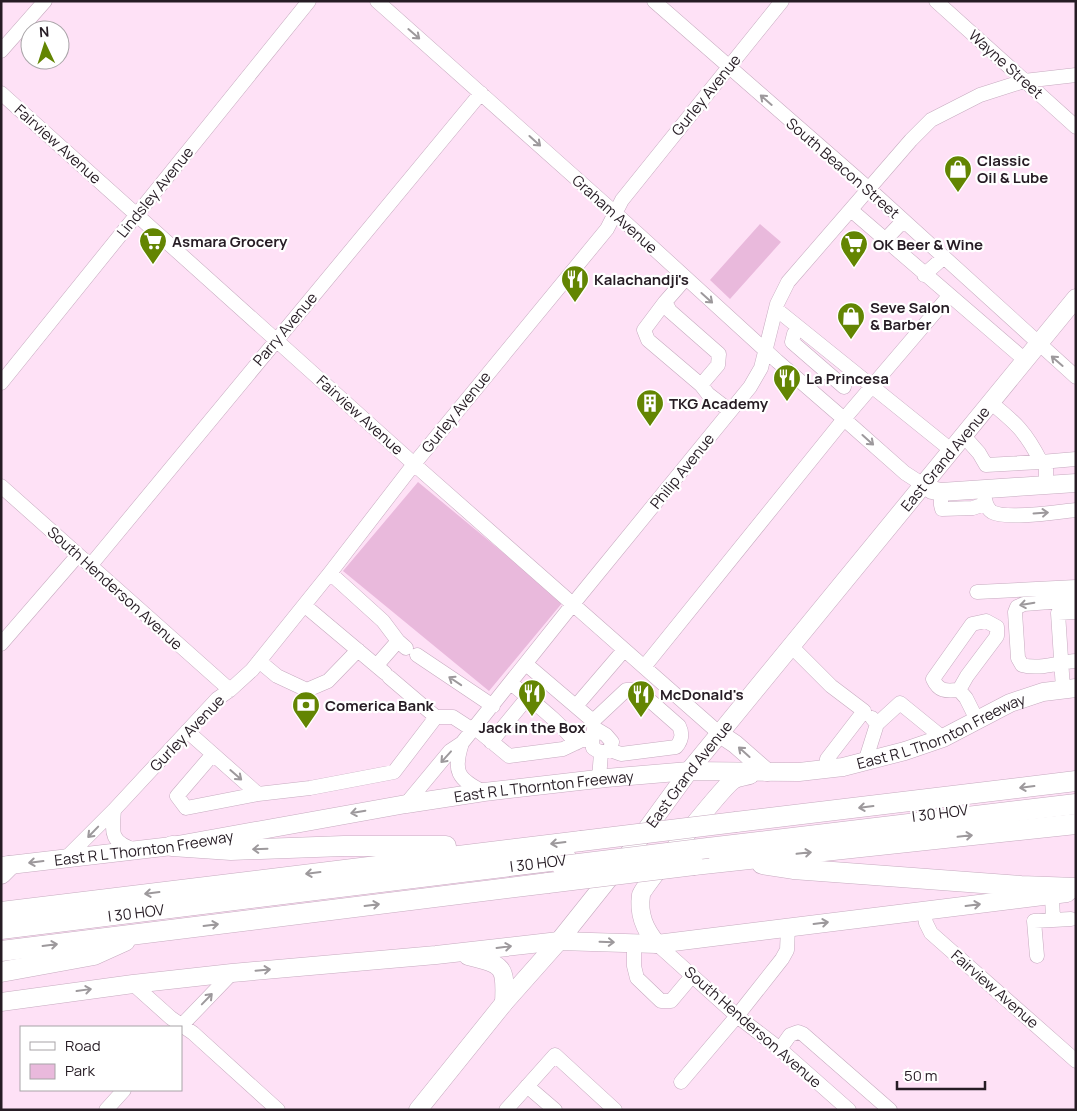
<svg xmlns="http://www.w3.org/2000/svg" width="1077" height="1111" font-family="Manrope,sans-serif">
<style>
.green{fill:#e9b9dc}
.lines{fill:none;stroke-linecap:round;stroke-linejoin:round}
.minor-casing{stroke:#c6aabf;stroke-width:15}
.major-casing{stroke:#c6aabf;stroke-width:19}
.highway-casing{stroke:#c6aabf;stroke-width:21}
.minor{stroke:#fff;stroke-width:14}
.major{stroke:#fff;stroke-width:18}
.highway{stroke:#fff;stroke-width:20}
.highway-bridge-casing{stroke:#c6aabf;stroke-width:21;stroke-linecap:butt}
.highway-bridge{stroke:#fff;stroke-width:20}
.oneway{stroke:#9d999c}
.labels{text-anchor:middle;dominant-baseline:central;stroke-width:4.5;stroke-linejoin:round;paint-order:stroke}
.street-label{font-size:15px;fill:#261c24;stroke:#fff}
.poi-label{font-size:15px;font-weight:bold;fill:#261c24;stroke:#fff;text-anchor:start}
</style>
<rect width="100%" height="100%" fill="#fee1f6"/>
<path class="green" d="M760,224l21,18 -51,57 -20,-19z
M418,482l145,120 -74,89 -146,-120z"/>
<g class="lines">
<g class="minor-casing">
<path id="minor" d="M377,1l238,212 162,148 67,58 61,54 17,11
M654,1l215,188 207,188
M936,1l140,126
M1,51l44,-50
M1,93l423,380 296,261
M851,210l174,150
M885,240l18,-19
M924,275l19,-17
M686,278l-21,24 5,9 49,43 -1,11 -17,20 7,9 22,17
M665,302l-21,28 4,10 53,45
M776,309l175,141
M798,328l-4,6 -2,8 52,45
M1,383l308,-382
M990,402c26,21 36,30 51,60l35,-3
M963,435l16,18 7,12 55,-3 5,4v18
M1,486l229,204
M941,492v13l1,4 31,-1 12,-4
M984,494c1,7 2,14 8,18 15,8 65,0 84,-2
M90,566l391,-473
M330,573l53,48 15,20 8,7
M977,592l99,-5
M1076,600l-52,4 -7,3 -2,5 3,46 4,7c18,5 36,-3 54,-4
M304,605l81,68
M1,644l77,-89
M791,646l40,40 33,25 -37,48 -1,10
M417,655l76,51
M259,661l18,15 30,14 21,-9 30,-31
M526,664l67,57c4,12 -3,15 0,27l8,5 -2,26
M377,665l21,-24
M644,667l200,-248 105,-123
M389,677l47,40h17l20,13
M511,683c22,19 47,37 65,60
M1063,689l-5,-76 18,-1
M959,690c-13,1 -20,2 -26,-11l39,-55 14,-3 11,6v9l-30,40 -8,14 7,8 11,22
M576,706l48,-56
M593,721l33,-31h12l41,36c4,8 3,14 -3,21l-55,7 -11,-4
M877,724l23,-21 43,35
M475,728l34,28 54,-7 19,-9h9
M596,729l10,6 6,7 -2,8 -7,2
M187,731l71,63 52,-6 84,-16 42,-55
M491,742l32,-39 9,-1
M462,743l111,-139 177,-217 11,-19 16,-64 11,-22 123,-142 20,-20 49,-25 44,-14 52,-6
M213,754l-36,42 9,12 72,-14
M865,762l12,-38 -5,-6
M406,804l44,-53 12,-8c-9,28 -5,36 22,49
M114,810l103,-111 13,-9 22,-20 78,-97 84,-109 193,-235 15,-29 160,-199
M65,859l49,-49c-2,23 -4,32 21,40
M924,911l2,12 5,10 145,128
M1053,920l18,-1
M634,943v23l3,12 24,23h10l21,-25
M657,944l80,72 43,33 69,61
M1037,956l-3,-35 19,-1 -1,-24
M133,984l38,34 22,15 85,77
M180,1027l52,-54
M780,1049l10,-14 8,-3 5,2 87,76
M681,1082l56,-66 45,-57 5,-9 1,-23
M527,1086l28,24
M106,1110l18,-20
M506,1110l49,-55 60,55"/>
</g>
<g class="major-casing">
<g id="major">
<path d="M922,484l10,6 9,2 135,-9"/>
<path d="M720,734l15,10 32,28"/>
<path id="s1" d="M1,866l171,-20 234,-42 78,-12 122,-14 83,-7 110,1 44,-5 62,-16 38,-13 67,-35 33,-11 33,-4"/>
<path d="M657,944c-12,-14 -19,-29 -16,-49 2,-9 80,-105 91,-114 5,-4 12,-4 18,-6"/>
<path d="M468,956c36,9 38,10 36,47"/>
<path d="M1,1002l132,-18 99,-11 204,-18 123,-14 98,3 410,-51"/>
<path id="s2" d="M418,1110l86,-107 55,-62 71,-89 59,-81 387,-473"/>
</g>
</g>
<g class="highway-casing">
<g id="highway">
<path d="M736,822l340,-41"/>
<path d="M172,846l59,4 113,-4h102"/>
<path d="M708,848l368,-44"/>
<path d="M762,864l31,5 228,17 55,2"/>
<path d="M694,865l382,-41"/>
<path d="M1,874l8,-8"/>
<path d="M1,912l580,-71"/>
<path id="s3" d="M1,929l566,-70"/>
<path d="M1,951l547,-68"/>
<path d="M1,972l93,-17 31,-14"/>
</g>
</g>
<use href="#minor" class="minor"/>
<use href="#major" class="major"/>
<use href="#highway" class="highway"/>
<g class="highway-bridge-casing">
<path id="highway-bridge" d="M581,841l155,-19
M562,866l146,-18
M548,883l146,-18"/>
</g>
<use href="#highway-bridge" class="highway-bridge"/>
</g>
<defs><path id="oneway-shaft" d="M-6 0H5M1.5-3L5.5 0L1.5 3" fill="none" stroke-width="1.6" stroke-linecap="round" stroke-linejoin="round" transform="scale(1.25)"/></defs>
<g class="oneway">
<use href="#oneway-shaft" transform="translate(414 34) rotate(41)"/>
<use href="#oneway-shaft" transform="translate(766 100) rotate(-139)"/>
<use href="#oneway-shaft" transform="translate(535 141) rotate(42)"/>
<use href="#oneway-shaft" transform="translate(707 298) rotate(42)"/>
<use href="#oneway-shaft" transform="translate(1057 361) rotate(-139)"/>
<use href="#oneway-shaft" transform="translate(868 440) rotate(42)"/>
<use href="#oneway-shaft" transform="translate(1041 513) rotate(-4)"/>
<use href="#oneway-shaft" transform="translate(1027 604) rotate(170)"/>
<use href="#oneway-shaft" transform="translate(455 681) rotate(-146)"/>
<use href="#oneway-shaft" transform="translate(744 752) rotate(-138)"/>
<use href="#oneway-shaft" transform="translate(446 757) rotate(132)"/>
<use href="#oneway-shaft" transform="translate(236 775) rotate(41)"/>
<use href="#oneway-shaft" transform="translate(1027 787) rotate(173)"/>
<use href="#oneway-shaft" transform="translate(866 807) rotate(173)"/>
<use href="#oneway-shaft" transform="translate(358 812) rotate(170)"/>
<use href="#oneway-shaft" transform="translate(93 832) rotate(134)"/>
<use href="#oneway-shaft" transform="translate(965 836) rotate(-6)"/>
<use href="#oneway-shaft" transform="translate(558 843) rotate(173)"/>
<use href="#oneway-shaft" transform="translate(260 849) rotate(178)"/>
<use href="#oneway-shaft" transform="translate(804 853) rotate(-6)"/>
<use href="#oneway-shaft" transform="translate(36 862) rotate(173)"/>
<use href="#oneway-shaft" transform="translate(313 873) rotate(173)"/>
<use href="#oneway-shaft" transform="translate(152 893) rotate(173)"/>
<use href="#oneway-shaft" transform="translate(372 905) rotate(-7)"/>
<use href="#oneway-shaft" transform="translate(973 905) rotate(-7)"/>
<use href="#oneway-shaft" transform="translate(821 923) rotate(-7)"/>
<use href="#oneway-shaft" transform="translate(211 925) rotate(-7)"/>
<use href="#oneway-shaft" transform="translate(607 942) rotate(2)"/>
<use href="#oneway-shaft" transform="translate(50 945) rotate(-7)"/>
<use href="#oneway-shaft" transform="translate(504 947) rotate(-7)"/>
<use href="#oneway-shaft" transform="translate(263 970) rotate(-5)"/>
<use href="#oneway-shaft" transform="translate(84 990) rotate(-8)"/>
<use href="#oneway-shaft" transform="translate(207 999) rotate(-46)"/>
</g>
<defs>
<g id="shop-pin" transform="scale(1.4375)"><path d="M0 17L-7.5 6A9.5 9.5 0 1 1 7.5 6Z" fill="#638502" stroke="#fff"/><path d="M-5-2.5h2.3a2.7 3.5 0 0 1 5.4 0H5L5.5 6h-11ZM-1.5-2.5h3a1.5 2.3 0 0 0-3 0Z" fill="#fff"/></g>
<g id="supermarket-pin" transform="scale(1.4375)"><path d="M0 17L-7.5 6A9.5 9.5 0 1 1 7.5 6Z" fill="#638502" stroke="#fff"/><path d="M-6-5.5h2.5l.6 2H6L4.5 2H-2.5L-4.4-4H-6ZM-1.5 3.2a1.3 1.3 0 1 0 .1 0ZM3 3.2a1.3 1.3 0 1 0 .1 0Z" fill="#fff"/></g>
<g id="restaurant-pin" transform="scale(1.4375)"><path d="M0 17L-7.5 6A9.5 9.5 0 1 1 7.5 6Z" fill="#638502" stroke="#fff"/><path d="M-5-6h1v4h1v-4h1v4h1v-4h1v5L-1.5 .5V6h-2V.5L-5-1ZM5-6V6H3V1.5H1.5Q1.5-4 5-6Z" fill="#fff"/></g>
<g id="building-pin" transform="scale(1.4375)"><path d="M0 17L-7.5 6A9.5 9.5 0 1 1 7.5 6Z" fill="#638502" stroke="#fff"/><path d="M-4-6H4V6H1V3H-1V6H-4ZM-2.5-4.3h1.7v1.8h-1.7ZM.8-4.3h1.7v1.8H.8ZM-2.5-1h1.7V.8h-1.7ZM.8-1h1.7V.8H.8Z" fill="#fff"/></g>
<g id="bank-pin" transform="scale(1.4375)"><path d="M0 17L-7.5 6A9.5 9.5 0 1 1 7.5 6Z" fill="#638502" stroke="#fff"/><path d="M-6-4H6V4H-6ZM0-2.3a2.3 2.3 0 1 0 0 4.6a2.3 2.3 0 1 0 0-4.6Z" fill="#fff"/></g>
</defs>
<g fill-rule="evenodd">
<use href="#shop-pin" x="958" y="169"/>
<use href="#supermarket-pin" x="153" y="241"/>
<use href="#supermarket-pin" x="854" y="244"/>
<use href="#restaurant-pin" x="575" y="279"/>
<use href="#shop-pin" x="851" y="316"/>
<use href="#restaurant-pin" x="787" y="378"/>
<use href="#building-pin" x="650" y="403"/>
<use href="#restaurant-pin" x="532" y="693"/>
<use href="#restaurant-pin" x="641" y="694"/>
<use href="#bank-pin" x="306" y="705"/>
</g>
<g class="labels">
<g class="street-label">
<text transform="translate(1006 64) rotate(42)">Wayne Street</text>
<text transform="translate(706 95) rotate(-51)">Gurley Avenue</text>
<text transform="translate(58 144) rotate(42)">Fairview Avenue</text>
<text transform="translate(843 168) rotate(41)">South Beacon Street</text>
<text transform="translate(155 192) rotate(-51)">Lindsley Avenue</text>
<text transform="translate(615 214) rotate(42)">Graham Avenue</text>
<text transform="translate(285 329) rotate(-50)">Parry Avenue</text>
<text transform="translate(456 412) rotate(-51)">Gurley Avenue</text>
<text transform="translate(360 415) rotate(42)">Fairview Avenue</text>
<text stroke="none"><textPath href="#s2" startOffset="838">East Grand Avenue</textPath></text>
<text transform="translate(682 471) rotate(-51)">Philip Avenue</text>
<text transform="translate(115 588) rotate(42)">South Henderson Avenue</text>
<text stroke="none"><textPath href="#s1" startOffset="954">East R L Thornton Freeway</textPath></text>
<text transform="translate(187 733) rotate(-46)">Gurley Avenue</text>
<text stroke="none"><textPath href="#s2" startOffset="432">East Grand Avenue</textPath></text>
<text stroke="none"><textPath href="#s1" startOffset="549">East R L Thornton Freeway</textPath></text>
<text transform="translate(940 813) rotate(-7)">I 30 HOV</text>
<text stroke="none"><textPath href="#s1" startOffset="144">East R L Thornton Freeway</textPath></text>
<text stroke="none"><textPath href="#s3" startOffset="541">I 30 HOV</textPath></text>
<text stroke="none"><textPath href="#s3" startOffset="136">I 30 HOV</textPath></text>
<text transform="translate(995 989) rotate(41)">Fairview Avenue</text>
<text transform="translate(753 1027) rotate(41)">South Henderson Avenue</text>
</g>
<g class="poi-label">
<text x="977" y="160">Classic<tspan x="977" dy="17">Oil &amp; Lube</tspan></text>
<text x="172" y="241">Asmara Grocery</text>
<text x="873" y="244">OK Beer &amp; Wine</text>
<text x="594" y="279">Kalachandji's</text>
<text x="870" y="307">Seve Salon<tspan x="870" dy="17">&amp; Barber</tspan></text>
<text x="806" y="378">La Princesa</text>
<text x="669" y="403">TKG Academy</text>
<text x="660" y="694">McDonald's</text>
<text x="325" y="705">Comerica Bank</text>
<text x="532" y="727" text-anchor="middle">Jack in the Box</text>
</g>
</g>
<rect width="1077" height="1111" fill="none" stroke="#261c24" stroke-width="5"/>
<rect x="20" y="1026" width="162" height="65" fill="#ffffff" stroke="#a8a4a7"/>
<rect x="30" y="1042" width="25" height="8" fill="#ffffff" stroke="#a8a4a7"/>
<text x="65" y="1051" font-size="15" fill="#261c24">Road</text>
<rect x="30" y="1064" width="25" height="15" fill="#e9b9dc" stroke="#a8a4a7"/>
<text x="65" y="1076" font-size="15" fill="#261c24">Park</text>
<g transform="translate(45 45) rotate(356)"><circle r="24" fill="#ffffff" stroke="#a8a4a7"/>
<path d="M0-4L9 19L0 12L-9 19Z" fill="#638502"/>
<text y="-8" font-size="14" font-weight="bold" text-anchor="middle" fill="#261c24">N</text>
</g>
<path d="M897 1081v8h88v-8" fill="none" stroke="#261c24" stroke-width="2.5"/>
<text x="904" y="1081" font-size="15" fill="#261c24" stroke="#ffffff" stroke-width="4" paint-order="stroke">50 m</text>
</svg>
